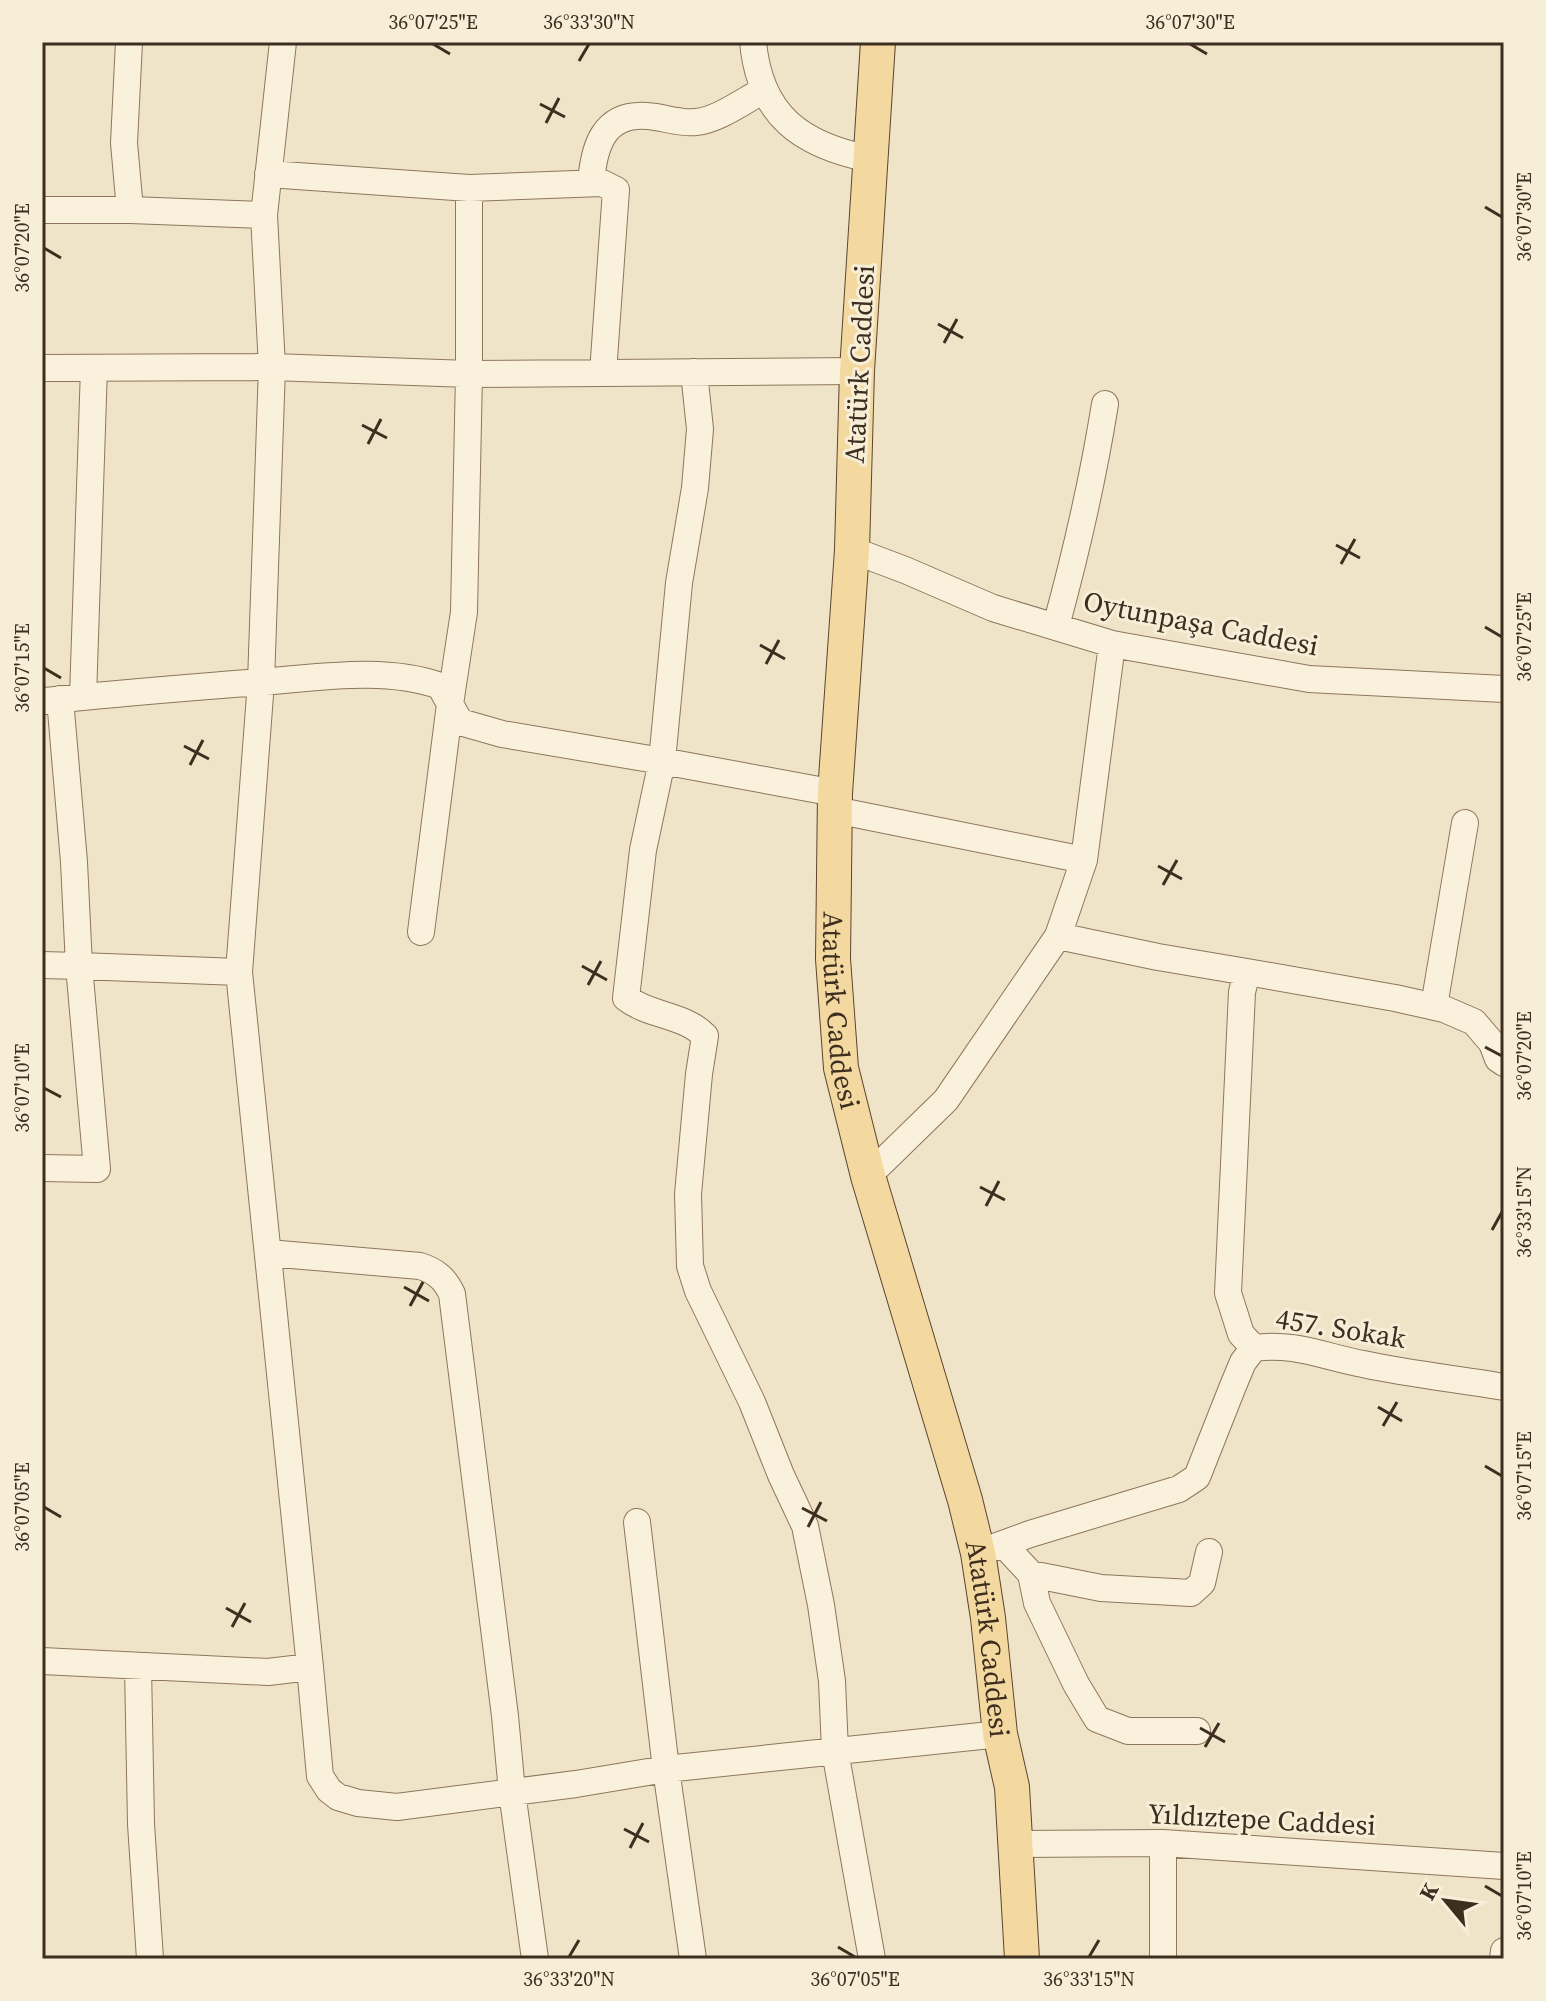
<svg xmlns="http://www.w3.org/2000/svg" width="1546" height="2001" font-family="'Source Serif 4',serif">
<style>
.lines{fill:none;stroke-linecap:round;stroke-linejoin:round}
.minor-casing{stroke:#8d765c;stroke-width:28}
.major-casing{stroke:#5b4430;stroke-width:36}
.minor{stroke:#faf1dc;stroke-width:26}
.major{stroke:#f3d9a0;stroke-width:34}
.ticks{fill:none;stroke:#3d2e20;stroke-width:3}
.labels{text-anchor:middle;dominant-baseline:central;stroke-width:6;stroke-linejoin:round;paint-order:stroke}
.street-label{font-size:28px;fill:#3d2e20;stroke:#f7eed8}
.neatline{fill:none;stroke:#3d2e20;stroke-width:3}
.ticks-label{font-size:20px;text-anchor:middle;fill:#3d2e20}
</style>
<rect width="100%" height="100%" fill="#f0e4c8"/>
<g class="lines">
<g class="minor-casing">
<path id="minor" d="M129,42l-5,101 6,67
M753,42c7,74 48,103 117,117
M268,174l201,14 133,-5 14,7 -13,183
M591,182c3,-35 12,-69 56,-66 17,1 32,8 49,6 22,-2 49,-22 68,-32
M42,210h88l134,5
M42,368l230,-1 197,7 388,-3
M694,372l6,57 -5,59 -16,95 -17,178 -19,89 -17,148c23,18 58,16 79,38l-6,38 -11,120 2,72 8,25 54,111 29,73 24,51 16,79 11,76 3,70 37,208
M852,550l53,20 88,38 119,36 197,35 195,10
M1056,626c20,-73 37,-147 49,-222
M83,697l11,-329
M60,699l14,163 5,104 160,6 22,-290 11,-315 -8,-152 19,-173
M46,701c71,-8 141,-13 213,-19 57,-4 126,-16 181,4l20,36 42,12 160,27 173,32
M835,810l249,50
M421,932l29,-228 14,-92 5,-238v-186
M1058,936l100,21 89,15 -5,20 -14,301 13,41 13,14
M42,965l37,1 18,203 -55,-1
M239,972l71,695
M1247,972l148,26 49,11 30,13 18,21 6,16 6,4
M1434,1006l31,-183
M868,1176l78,-76 112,-164 26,-76 28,-216
M268,1253l152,13c16,5 25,13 32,28l53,422 7,76 23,167
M637,1522l29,247 27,190
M1003,1544l28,30 70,14 90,5 11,-10 7,-31
M978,1553l52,-19 149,-45 18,-12 36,-91 10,-24 11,-14c39,-6 71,9 109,16 46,10 94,15 141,23
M1031,1574l6,29 39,81 21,35 31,12h69
M42,1661l226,11 42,-5 10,109 9,14 9,7 20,6 39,4 179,-23 90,-15 334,-35
M138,1667l3,157 9,135
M1163,1843v116
M1015,1844l148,-1 341,23
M1503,1959l1,-8"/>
</g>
<g class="major-casing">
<g id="major">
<path id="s1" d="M878,42l-21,329 -5,179 -17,243 -2,166 8,109 27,108 97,324 13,53 10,65 12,116 12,53 10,172"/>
</g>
</g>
<use href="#minor" class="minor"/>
<use href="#major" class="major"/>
</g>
<path class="ticks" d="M433,44l17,10M1190,44l17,10M579,61l10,-17M540,104l25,13M546,123l13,-25M1485,207l17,10M44,248l17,10M938,324l25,14M944,343l13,-24M362,425l25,13M368,444l13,-25M1336,545l24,13M1341,564l14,-25M1485,627l17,10M760,645l25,14M766,664l13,-24M44,668l17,10M184,746l25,13M190,765l13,-25M1158,866l24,13M1163,885l14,-25M582,966l25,14M588,985l13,-24M1485,1047l17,9M44,1088l17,9M980,1187l25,13M986,1206l13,-25M1492,1230l10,-18M404,1287l25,14M410,1306l13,-24M1378,1407l24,14M1383,1426l14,-24M1485,1466l17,10M44,1507l17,10M802,1508l25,13M808,1527l13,-25M226,1608l25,14M232,1627l13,-24M1200,1728l25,14M1205,1747l14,-24M624,1829l25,13M630,1848l13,-25M1485,1886l17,10M838,1947l17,10M569,1957l10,-17M1089,1957l10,-17"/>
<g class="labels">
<g class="street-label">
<text transform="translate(859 364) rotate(-87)">Atatürk Caddesi</text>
<text transform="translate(1201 623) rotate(11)">Oytunpaşa Caddesi</text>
<text stroke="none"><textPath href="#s1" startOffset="970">Atatürk Caddesi</textPath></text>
<text transform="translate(1341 1328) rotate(9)">457. Sokak</text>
<text stroke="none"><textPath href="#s1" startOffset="1618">Atatürk Caddesi</textPath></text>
<text transform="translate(1262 1819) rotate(3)">Yıldıztepe Caddesi</text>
</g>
</g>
<rect width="1546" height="2001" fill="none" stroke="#f7eed8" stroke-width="88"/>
<g transform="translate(1446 1901) rotate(299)" stroke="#f7eed8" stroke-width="6" paint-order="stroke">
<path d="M0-6L14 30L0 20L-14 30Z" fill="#3d2e20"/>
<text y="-12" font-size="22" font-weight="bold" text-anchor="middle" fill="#3d2e20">K</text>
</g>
<rect x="44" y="44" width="1458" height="1913" class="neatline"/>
<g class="ticks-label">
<text x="433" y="29">36°07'25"E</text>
<text x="589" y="29">36°33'30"N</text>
<text x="1190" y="29">36°07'30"E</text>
<text transform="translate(1524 217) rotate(-90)" y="7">36°07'30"E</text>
<text transform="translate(22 248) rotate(-90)" y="7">36°07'20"E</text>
<text transform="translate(1524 637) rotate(-90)" y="7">36°07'25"E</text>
<text transform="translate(22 668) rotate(-90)" y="7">36°07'15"E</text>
<text transform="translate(1524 1056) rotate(-90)" y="7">36°07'20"E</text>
<text transform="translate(22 1088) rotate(-90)" y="7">36°07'10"E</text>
<text transform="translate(1524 1212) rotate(-90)" y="7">36°33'15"N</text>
<text transform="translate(1524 1476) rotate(-90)" y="7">36°07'15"E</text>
<text transform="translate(22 1507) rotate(-90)" y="7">36°07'05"E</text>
<text transform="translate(1524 1896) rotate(-90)" y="7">36°07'10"E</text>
<text x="569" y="1986">36°33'20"N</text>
<text x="855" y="1986">36°07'05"E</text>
<text x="1089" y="1986">36°33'15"N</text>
</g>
</svg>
